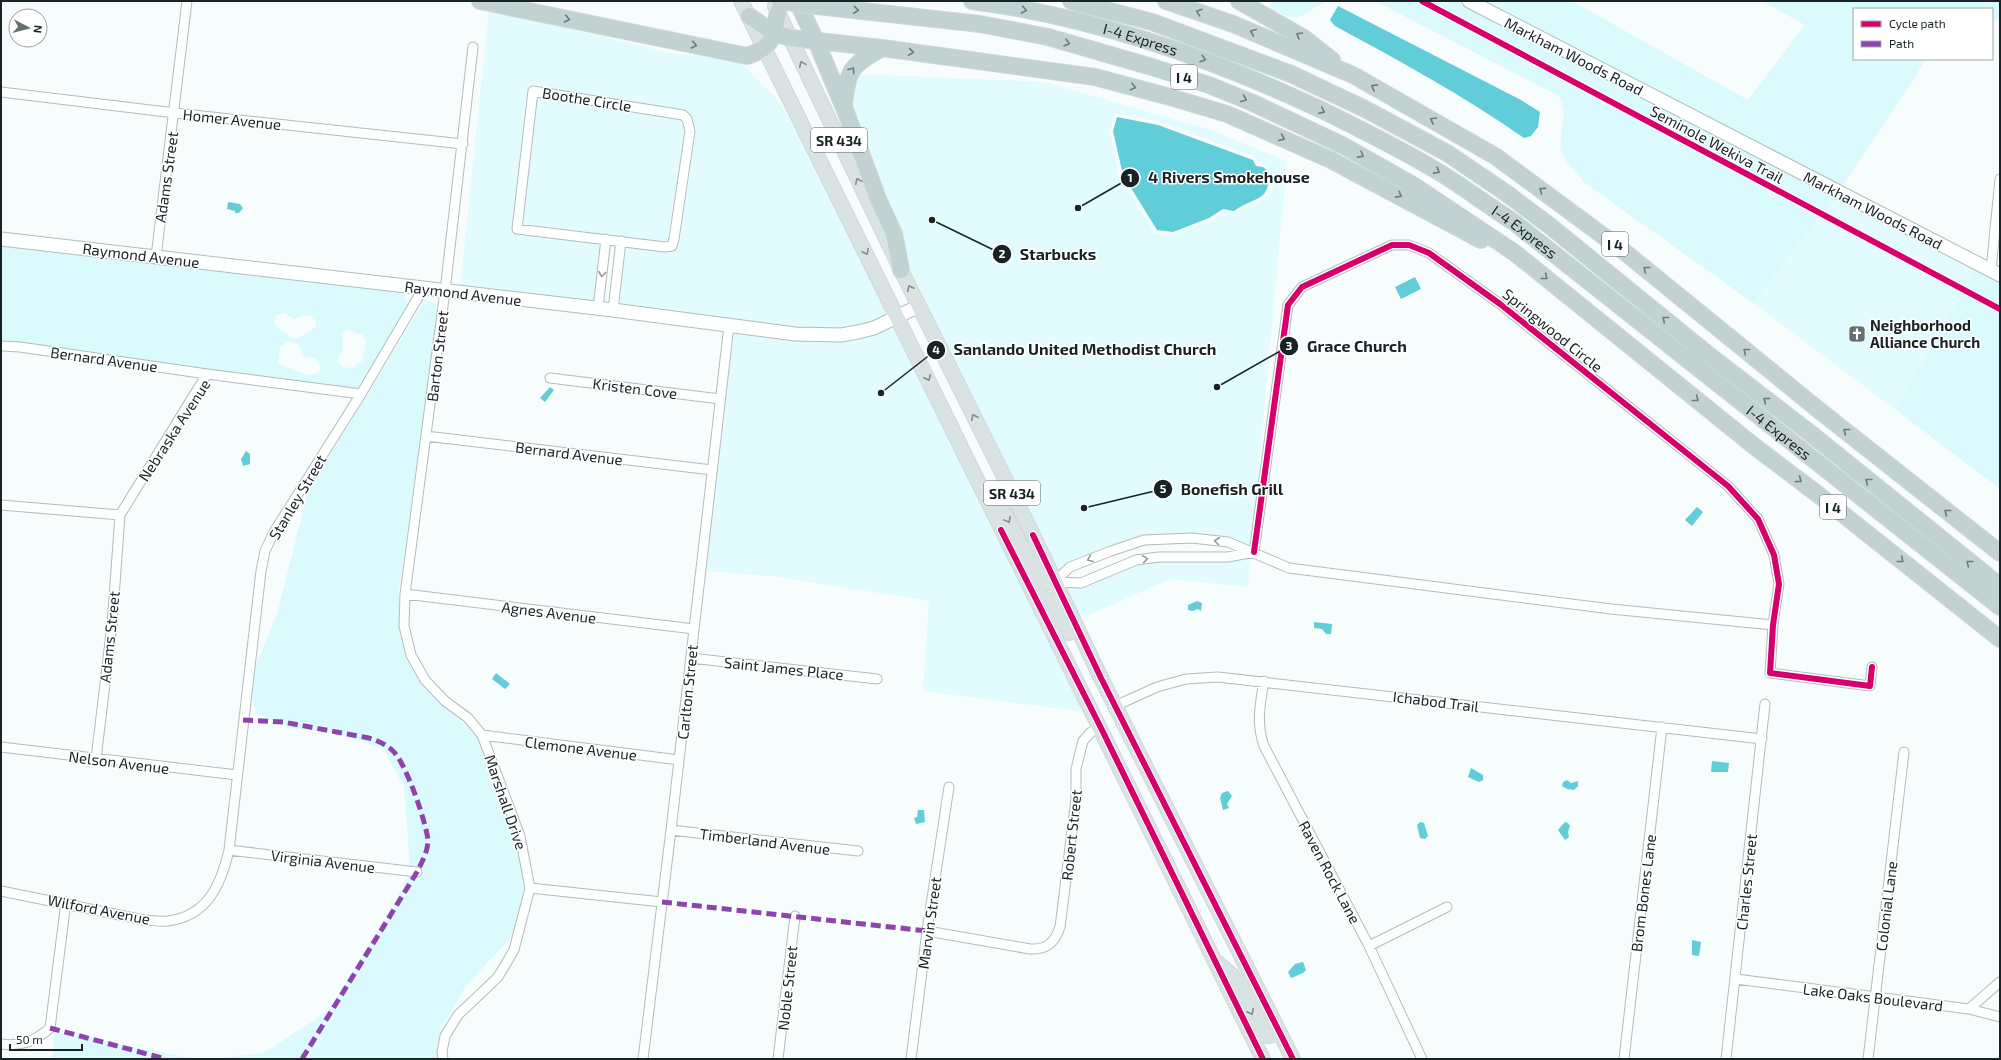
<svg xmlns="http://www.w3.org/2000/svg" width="2001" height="1060" font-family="'Exo 2',sans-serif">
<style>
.built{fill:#e2fbfe;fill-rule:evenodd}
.green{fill:#dafafe;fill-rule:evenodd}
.water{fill:#60cdd8}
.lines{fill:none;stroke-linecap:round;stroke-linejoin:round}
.street-casing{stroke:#b4bcbc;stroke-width:11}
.secondary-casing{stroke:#b4bcbc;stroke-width:15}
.primary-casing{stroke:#d2d7d7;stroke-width:16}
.highway-casing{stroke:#d2d7d7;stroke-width:18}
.street{stroke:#feffff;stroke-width:9}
.secondary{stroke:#feffff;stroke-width:13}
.primary{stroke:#d9e3e4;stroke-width:14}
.highway{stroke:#c2d1d2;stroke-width:16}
.highway-bridge-casing{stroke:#d2d7d7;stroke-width:18;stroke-linecap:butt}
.highway-bridge{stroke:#c2d1d2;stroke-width:16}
.quiet{stroke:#8e44ad;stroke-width:5;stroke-dasharray:10 5;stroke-linecap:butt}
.cycleway-casing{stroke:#fff;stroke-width:8}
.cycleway{stroke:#d6006c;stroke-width:6}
.oneway{stroke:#6c7a7c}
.oneway2{stroke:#828d8e}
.oneway3{stroke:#969c9d}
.labels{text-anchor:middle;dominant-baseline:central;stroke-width:3;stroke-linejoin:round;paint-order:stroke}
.shield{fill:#fff;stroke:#5d6566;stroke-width:1}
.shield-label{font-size:14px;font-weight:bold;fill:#172325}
.street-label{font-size:15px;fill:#172325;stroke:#fff}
.poi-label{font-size:15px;font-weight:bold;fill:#172325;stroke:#fff;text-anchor:start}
.leader{fill:none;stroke:#172325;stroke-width:1.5}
.callout-dot{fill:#172325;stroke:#fff;stroke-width:1.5}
.mark-label{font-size:12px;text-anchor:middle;font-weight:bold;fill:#fff}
.callout-label{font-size:16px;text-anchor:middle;font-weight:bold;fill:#172325;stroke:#fff;stroke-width:3;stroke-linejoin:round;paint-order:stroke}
</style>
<rect width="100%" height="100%" fill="#f7fcfc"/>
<path class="built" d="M489,9l181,44 70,8 40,42 36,63 75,149 -19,9 -16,4 -39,3 -198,-25 7,-59 38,5 9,-2 4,-3 3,-7 16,-109 -4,-13 -8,-8 -150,-24 -7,4 -15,138 5,6 83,9 -7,60 -133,-15z
M856,74l189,8 166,48 76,31 -30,327 -8,57 -21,-8 -36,-4 -48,2 -36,11 -40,16 -11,11 -153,-317 -55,-151zM1115,113l45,9 95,35 4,6 13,7 1,17 -3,7 -14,10 -13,4 -9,6 -9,-2 -14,9 -38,14 -18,-2 -36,-57 -9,-46z
M538,96l142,24 5,11 -18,111 -144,-18z
M1835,196l141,72 -80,142 -143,-107z
M896,324l80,167 -1,2 3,2 47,94 -1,2 3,2 60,119 -164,-21 6,-90 -157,-25 -66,-5 28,-240 61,8z
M1251,557l-3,30 -78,-8 -90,40 -15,-31h18l54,-23 23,-3h68z"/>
<path class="green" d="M1272,1h55c-27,13 -25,25 -57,7z
M1375,1h83l377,195 -82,107 -168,-120 -18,-21 -7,-13 4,-39 -5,-14z
M1480,1h92l176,99 57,-75 -43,-24h238v18l-8,4v-14h-138v50h71l-9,17 -75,112z
M1,246l398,46 4,2 5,10 -50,85 -149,-19 -189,-28 -19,-1zM284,313l10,6 8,-3h9l5,6 -1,6 -16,10h-9l-4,-5 -9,-5 -3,-6 2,-7zM347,330l16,5 3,7 -4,19 -10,7 -10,-1 -5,-6 6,-12 -1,-14zM289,341l9,3 6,12c8,1 15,3 17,12l-2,4c-4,2 -6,3 -10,3 -4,-1 -28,-9 -31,-12l2,-16z
M1976,268l9,5v2l15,6v208l-104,-79z
M425,300l10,3 4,6 -1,11 -39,269v37l6,29 15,27 21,22 30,26 7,9 37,98 10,51 -13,48 -47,51 -24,42 -5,22 2,8h-229l55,-6 64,-42 61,-97 19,-38 14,1 1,-9 -13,-2 -6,-79 -20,-38 -49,-16 -45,-5 -33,-14 -6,-18 3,-26 23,-56 32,-126 56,-89h1l1,-3z
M74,1031l23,9 100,19h-145l2,-24z"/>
<path class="water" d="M1338,6l183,94 19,12 -2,15 -7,9 -7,2c-60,-42 -124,-77 -189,-112l-5,-6z
M1117,117l41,8 95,35 3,6 7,1 6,5c1,31 -15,24 -35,39l-11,-2 -14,9 -36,14 -16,-2 -34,-55 -10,-44z
M228,202l12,2 3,4 -4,5h-4v-2l-8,-2z
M1415,277l6,12 -20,10 -6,-12z
M550,387l4,3 -9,12 -5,-4z
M246,451l4,3v10l-7,2 -2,-7z
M1697,507l6,5 -11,14 -7,-6z
M1197,601l5,2 -1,8 -3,-2 -6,2 -4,-1v-5z
M1314,622l18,2 -1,10h-5l-4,-5 -8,-1z
M496,673l14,11 -5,5 -13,-10z
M1712,761l17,2 -1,9h-17z
M1471,768l12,7v5l-4,2 -11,-5z
M1567,780l4,3 7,-2v5l-4,4 -7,-1 -5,-3 1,-4z
M1228,791l4,5 -5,8 2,4 -6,2 -3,-12 2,-5z
M918,810h6l1,12 -9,2 -2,-6 3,-1z
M1420,822l4,1 4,13 -3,3 -5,-1 -3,-13z
M1565,822l3,1 2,3 -2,6 1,5 -4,3 -7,-10z
M1692,940l9,2 -2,14 -7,-1z
M1303,962l3,8 -3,3 -12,5 -3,-6 7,-8z"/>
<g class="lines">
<g class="street-casing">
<path id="street" d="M533,91l150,24 4,4 3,12 -16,108 -2,7 -7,1 -148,-18z
M1,92l174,21 288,31
M156,257l31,-256
M1991,270l9,-91
M598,308l8,-69
M613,310l8,-69
M1,346l19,1 187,27 154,20
M550,378l170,21
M426,436l286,34
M1,505l119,10
M1254,552l34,-247 14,-18 90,-42h17l20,8 71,51 228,182 30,33 16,36 5,29 -6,41 -3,48 100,13 2,-19
M1054,582l16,-15 41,-16 33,-11 48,-2 36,4 61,26 322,41 162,16
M1054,582l27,1 55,-23 23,-3h69l26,-5
M405,594l289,35
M691,658l186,21
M1264,681c-4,24 -8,42 0,65l105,200 53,113
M1115,706l42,-19 29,-8 32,-2 544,62
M482,735l197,25
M1,747l236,28
M96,759l16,-134 8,-110 87,-141
M671,830l187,21
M229,850l188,22
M530,888l132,14
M1,891l143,29c8,0 17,2 24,1 40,-5 53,-37 61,-71l32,-279 4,-20 9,-19 87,-138 62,-105
M927,931l103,18c17,1 25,-7 30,-22l16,-128v-30l7,-28 8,-9 10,-4
M1369,946l78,-39
M1736,979l233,30 31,8
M1969,1009l31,-27
M1,1044c20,3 34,-3 49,-16l16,-126
M443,1059l-1,-7 3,-16 13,-21 40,-38 16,-27 16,-62 -10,-52 -38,-101 -14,-17 -23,-17 -20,-21 -14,-25 -7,-29 1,-32 40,-303 28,-244
M643,1059l28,-229 58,-505
M778,1059l17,-143
M911,1059l16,-128 22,-144
M1624,1059l38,-332
M1726,1059l39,-355
M1868,1059l36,-307"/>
</g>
<g class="secondary-casing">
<path id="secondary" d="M1469,1l531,274
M1,239l612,71 182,24 46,1 17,-3 16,-4 45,-22"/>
</g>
<g class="primary-casing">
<path id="primary" d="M741,1l522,1058
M775,6l126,264 132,265 68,143 192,381
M986,495l16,14 36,68 9,6 7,-1
M1032,590l20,13 17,30
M1218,963l14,12 30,59 7,2 11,-3"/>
</g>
<g class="highway-casing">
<g id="highway">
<path d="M480,1l267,55c27,-9 26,-19 31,-44"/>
<path d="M797,1l19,40 31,74 31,84 16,35 7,36"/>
<path id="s1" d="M972,1c124,16 243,58 356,112 40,20 81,40 119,64 23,15 45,31 68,46l485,384"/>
<path d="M1071,1l81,21 139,52 74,35 82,44 59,40 44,33 160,130 100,77 190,153"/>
<path d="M1166,1l67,23 120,51 142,81 126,93 199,162 180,142"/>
<path d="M1239,1l65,37 28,22"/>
<path d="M817,6l163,18 68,13 104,30 57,18 44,18 91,43 69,39 102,68 239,193 66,50 180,143"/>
<path d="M749,16l25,17 17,5 91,10 213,29 75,20 57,17 104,46 150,80"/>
<path d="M844,104c4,-35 7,-39 38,-56"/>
</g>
</g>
<use href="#street" class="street"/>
<use href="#secondary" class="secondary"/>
<use href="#primary" class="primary"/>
<use href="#highway" class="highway"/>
<g class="highway-bridge-casing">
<path id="highway-bridge" d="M780,1l37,5"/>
</g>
<use href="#highway-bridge" class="highway-bridge"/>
<path class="quiet" d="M243,720l40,2 86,16c9,3 17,6 24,13 13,12 33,71 35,89 0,11 -6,22 -11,32l-115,187
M662,902l265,29
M50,1028l116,31"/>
<g class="cycleway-casing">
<path id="cycleway" d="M1422,1l578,308
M1001,530l100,198 162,331
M1033,535l68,143 192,381
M1254,552l34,-247 14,-18 90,-42h17l20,8 71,51 228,182 30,33 16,36 5,29 -6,41 -3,48 100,13 2,-19"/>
</g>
<use href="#cycleway" class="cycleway"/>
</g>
<defs><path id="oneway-chevron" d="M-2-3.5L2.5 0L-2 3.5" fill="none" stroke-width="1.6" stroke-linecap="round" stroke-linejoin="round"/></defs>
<g class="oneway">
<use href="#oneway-chevron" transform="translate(856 10) rotate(6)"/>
<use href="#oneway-chevron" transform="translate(1024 10) rotate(11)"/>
<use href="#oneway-chevron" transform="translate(1199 12) rotate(-161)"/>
<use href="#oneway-chevron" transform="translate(567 19) rotate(12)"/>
<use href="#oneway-chevron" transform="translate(1253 32) rotate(-157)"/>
<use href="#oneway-chevron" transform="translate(1299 35) rotate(-150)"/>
<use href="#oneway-chevron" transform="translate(1067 43) rotate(16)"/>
<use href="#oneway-chevron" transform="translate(694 45) rotate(12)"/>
<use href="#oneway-chevron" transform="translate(911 52) rotate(8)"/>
<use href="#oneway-chevron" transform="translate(1203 59) rotate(18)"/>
<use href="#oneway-chevron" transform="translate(852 70) rotate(-54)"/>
<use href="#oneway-chevron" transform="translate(1133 87) rotate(15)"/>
<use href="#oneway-chevron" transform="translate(1374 87) rotate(-152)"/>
<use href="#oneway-chevron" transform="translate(1244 99) rotate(22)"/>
<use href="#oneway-chevron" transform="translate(1322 111) rotate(26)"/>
<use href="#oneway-chevron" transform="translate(1433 120) rotate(-150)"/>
<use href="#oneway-chevron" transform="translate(1282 138) rotate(23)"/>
<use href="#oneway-chevron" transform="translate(1361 155) rotate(29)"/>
<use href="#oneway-chevron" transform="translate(1437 171) rotate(29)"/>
<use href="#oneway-chevron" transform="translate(1542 190) rotate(-144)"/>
<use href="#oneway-chevron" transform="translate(1399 195) rotate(28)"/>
<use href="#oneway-chevron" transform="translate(1646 269) rotate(-141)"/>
<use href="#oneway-chevron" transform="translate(1545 277) rotate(38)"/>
<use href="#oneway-chevron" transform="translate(1665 319) rotate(-141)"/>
<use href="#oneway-chevron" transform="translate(1746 351) rotate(-141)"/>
<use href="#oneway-chevron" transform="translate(1696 399) rotate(39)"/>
<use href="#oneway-chevron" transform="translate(1766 400) rotate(-142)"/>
<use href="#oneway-chevron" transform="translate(1846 431) rotate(-142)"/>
<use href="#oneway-chevron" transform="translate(1799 480) rotate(37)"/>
<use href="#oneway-chevron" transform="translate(1868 481) rotate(-141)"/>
<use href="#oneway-chevron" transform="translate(1947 512) rotate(-142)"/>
<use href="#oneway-chevron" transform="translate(1901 560) rotate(39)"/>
<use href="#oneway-chevron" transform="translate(1969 563) rotate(-142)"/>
</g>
<g class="oneway2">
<use href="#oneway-chevron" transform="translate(802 64) rotate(-114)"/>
<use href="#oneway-chevron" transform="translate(858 181) rotate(-116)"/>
<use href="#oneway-chevron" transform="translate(866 252) rotate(63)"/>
<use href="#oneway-chevron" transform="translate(910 288) rotate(-116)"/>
<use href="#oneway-chevron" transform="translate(928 378) rotate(65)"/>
<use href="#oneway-chevron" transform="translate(974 417) rotate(-117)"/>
<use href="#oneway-chevron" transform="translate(1008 520) rotate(62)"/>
<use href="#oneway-chevron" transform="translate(1251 1012) rotate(63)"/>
</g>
<g class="oneway3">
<use href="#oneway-chevron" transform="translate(602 274) rotate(97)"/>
<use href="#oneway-chevron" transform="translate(1217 541) rotate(-173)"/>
<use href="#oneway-chevron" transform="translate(1090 559) rotate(158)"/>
<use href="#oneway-chevron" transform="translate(1145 559) rotate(-8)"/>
</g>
<defs>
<g id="church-square" transform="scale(0.9)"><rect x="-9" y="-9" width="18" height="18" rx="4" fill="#656f70" stroke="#fff"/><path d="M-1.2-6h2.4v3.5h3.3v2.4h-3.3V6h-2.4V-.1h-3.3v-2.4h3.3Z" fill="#fff"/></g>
</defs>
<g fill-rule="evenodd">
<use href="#church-square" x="1857" y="334"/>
</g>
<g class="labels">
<g class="shield">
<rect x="1171" y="65" width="26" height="24" rx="3"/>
<rect x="811" y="128" width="56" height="24" rx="3"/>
<rect x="1602" y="232" width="26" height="24" rx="3"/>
<rect x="984" y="481" width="56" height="24" rx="3"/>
<rect x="1820" y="495" width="26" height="24" rx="3"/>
</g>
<g class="shield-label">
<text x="1184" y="77">I 4</text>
<text x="839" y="140">SR 434</text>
<text x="1615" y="244">I 4</text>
<text x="1012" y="493">SR 434</text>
<text x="1833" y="507">I 4</text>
</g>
<g class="street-label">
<text stroke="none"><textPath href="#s1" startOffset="173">I-4 Express</textPath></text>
<text transform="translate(1574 56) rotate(27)">Markham Woods Road</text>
<text transform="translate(587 99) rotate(9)">Boothe Circle</text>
<text transform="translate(232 119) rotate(6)">Homer Avenue</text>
<text transform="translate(1717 144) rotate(28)">Seminole Wekiva Trail</text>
<text transform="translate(166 177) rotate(-82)">Adams Street</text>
<text transform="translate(1873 210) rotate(27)">Markham Woods Road</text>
<text stroke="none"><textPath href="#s1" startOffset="605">I-4 Express</textPath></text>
<text transform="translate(141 255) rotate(7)">Raymond Avenue</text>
<text transform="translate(463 293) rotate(7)">Raymond Avenue</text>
<text transform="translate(1553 330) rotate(39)">Springwood Circle</text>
<text transform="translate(437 356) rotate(-83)">Barton Street</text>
<text transform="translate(104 359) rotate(8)">Bernard Avenue</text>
<text transform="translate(635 388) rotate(7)">Kristen Cove</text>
<text transform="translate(174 430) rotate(-57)">Nebraska Avenue</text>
<text stroke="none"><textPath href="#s1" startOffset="929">I-4 Express</textPath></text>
<text transform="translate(569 453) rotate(7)">Bernard Avenue</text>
<text transform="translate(297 497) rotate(-59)">Stanley Street</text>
<text transform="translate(549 612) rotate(7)">Agnes Avenue</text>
<text transform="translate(109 637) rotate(-84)">Adams Street</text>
<text transform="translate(784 668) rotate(6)">Saint James Place</text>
<text transform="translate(687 692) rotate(-84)">Carlton Street</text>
<text transform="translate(1436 701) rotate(7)">Ichabod Trail</text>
<text transform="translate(581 748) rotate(7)">Clemone Avenue</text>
<text transform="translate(119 762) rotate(7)">Nelson Avenue</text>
<text transform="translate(506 802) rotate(71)">Marshall Drive</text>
<text transform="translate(1071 835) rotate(-84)">Robert Street</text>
<text transform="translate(765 841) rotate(7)">Timberland Avenue</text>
<text transform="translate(323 861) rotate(7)">Virginia Avenue</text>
<text transform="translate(1330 872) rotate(62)">Raven Rock Lane</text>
<text transform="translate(1746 882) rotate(-84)">Charles Street</text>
<text transform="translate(1643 893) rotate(-83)">Brom Bones Lane</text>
<text transform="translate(1886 906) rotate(-83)">Colonial Lane</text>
<text transform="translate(99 909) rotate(11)">Wilford Avenue</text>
<text transform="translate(929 923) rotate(-82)">Marvin Street</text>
<text transform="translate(787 988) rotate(-84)">Noble Street</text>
<text transform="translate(1873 997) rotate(7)">Lake Oaks Boulevard</text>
</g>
<g class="poi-label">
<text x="1870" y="325">Neighborhood<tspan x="1870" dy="17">Alliance Church</tspan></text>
</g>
</g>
<path class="leader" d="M1078 208L1130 178M932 220L1002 254M1217 387L1289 346M881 393L936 350M1084 508L1163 489"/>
<g class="callout-dot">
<circle cx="1078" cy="208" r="4"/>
<circle cx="932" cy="220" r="4"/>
<circle cx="1217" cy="387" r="4"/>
<circle cx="881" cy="393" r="4"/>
<circle cx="1084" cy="508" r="4"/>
<circle cx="1130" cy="178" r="10"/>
<circle cx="1002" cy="254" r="10"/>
<circle cx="1289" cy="346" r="10"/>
<circle cx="936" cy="350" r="10"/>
<circle cx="1163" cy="489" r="10"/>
</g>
<g class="mark-label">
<text x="1130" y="182">1</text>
<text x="1002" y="258">2</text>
<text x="1289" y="350">3</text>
<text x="936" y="354">4</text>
<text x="1163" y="493">5</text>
</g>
<g class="callout-label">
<text x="1229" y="183">4 Rivers Smokehouse</text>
<text x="1058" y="260">Starbucks</text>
<text x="1357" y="352">Grace Church</text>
<text x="1085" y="355">Sanlando United Methodist Church</text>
<text x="1232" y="495">Bonefish Grill</text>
</g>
<rect width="2001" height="1060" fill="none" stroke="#172325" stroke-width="4"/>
<rect x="1853" y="8" width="140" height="52" fill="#ffffff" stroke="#a2a7a8"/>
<rect x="1861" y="21" width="20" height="6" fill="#d6006c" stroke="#a2a7a8"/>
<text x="1889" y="28" font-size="12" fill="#172325">Cycle path</text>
<rect x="1861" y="41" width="20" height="6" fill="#8e44ad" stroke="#a2a7a8"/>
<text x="1889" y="48" font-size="12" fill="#172325">Path</text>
<g transform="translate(28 28) rotate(97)"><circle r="19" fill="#ffffff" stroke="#a2a7a8"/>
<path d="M0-3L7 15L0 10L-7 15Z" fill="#656f70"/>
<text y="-6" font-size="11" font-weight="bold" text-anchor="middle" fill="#172325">N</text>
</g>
<path d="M10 1044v6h72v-6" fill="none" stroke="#172325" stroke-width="2"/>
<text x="16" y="1044" font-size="12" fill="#172325" stroke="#ffffff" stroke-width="3" paint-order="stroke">50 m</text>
</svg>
